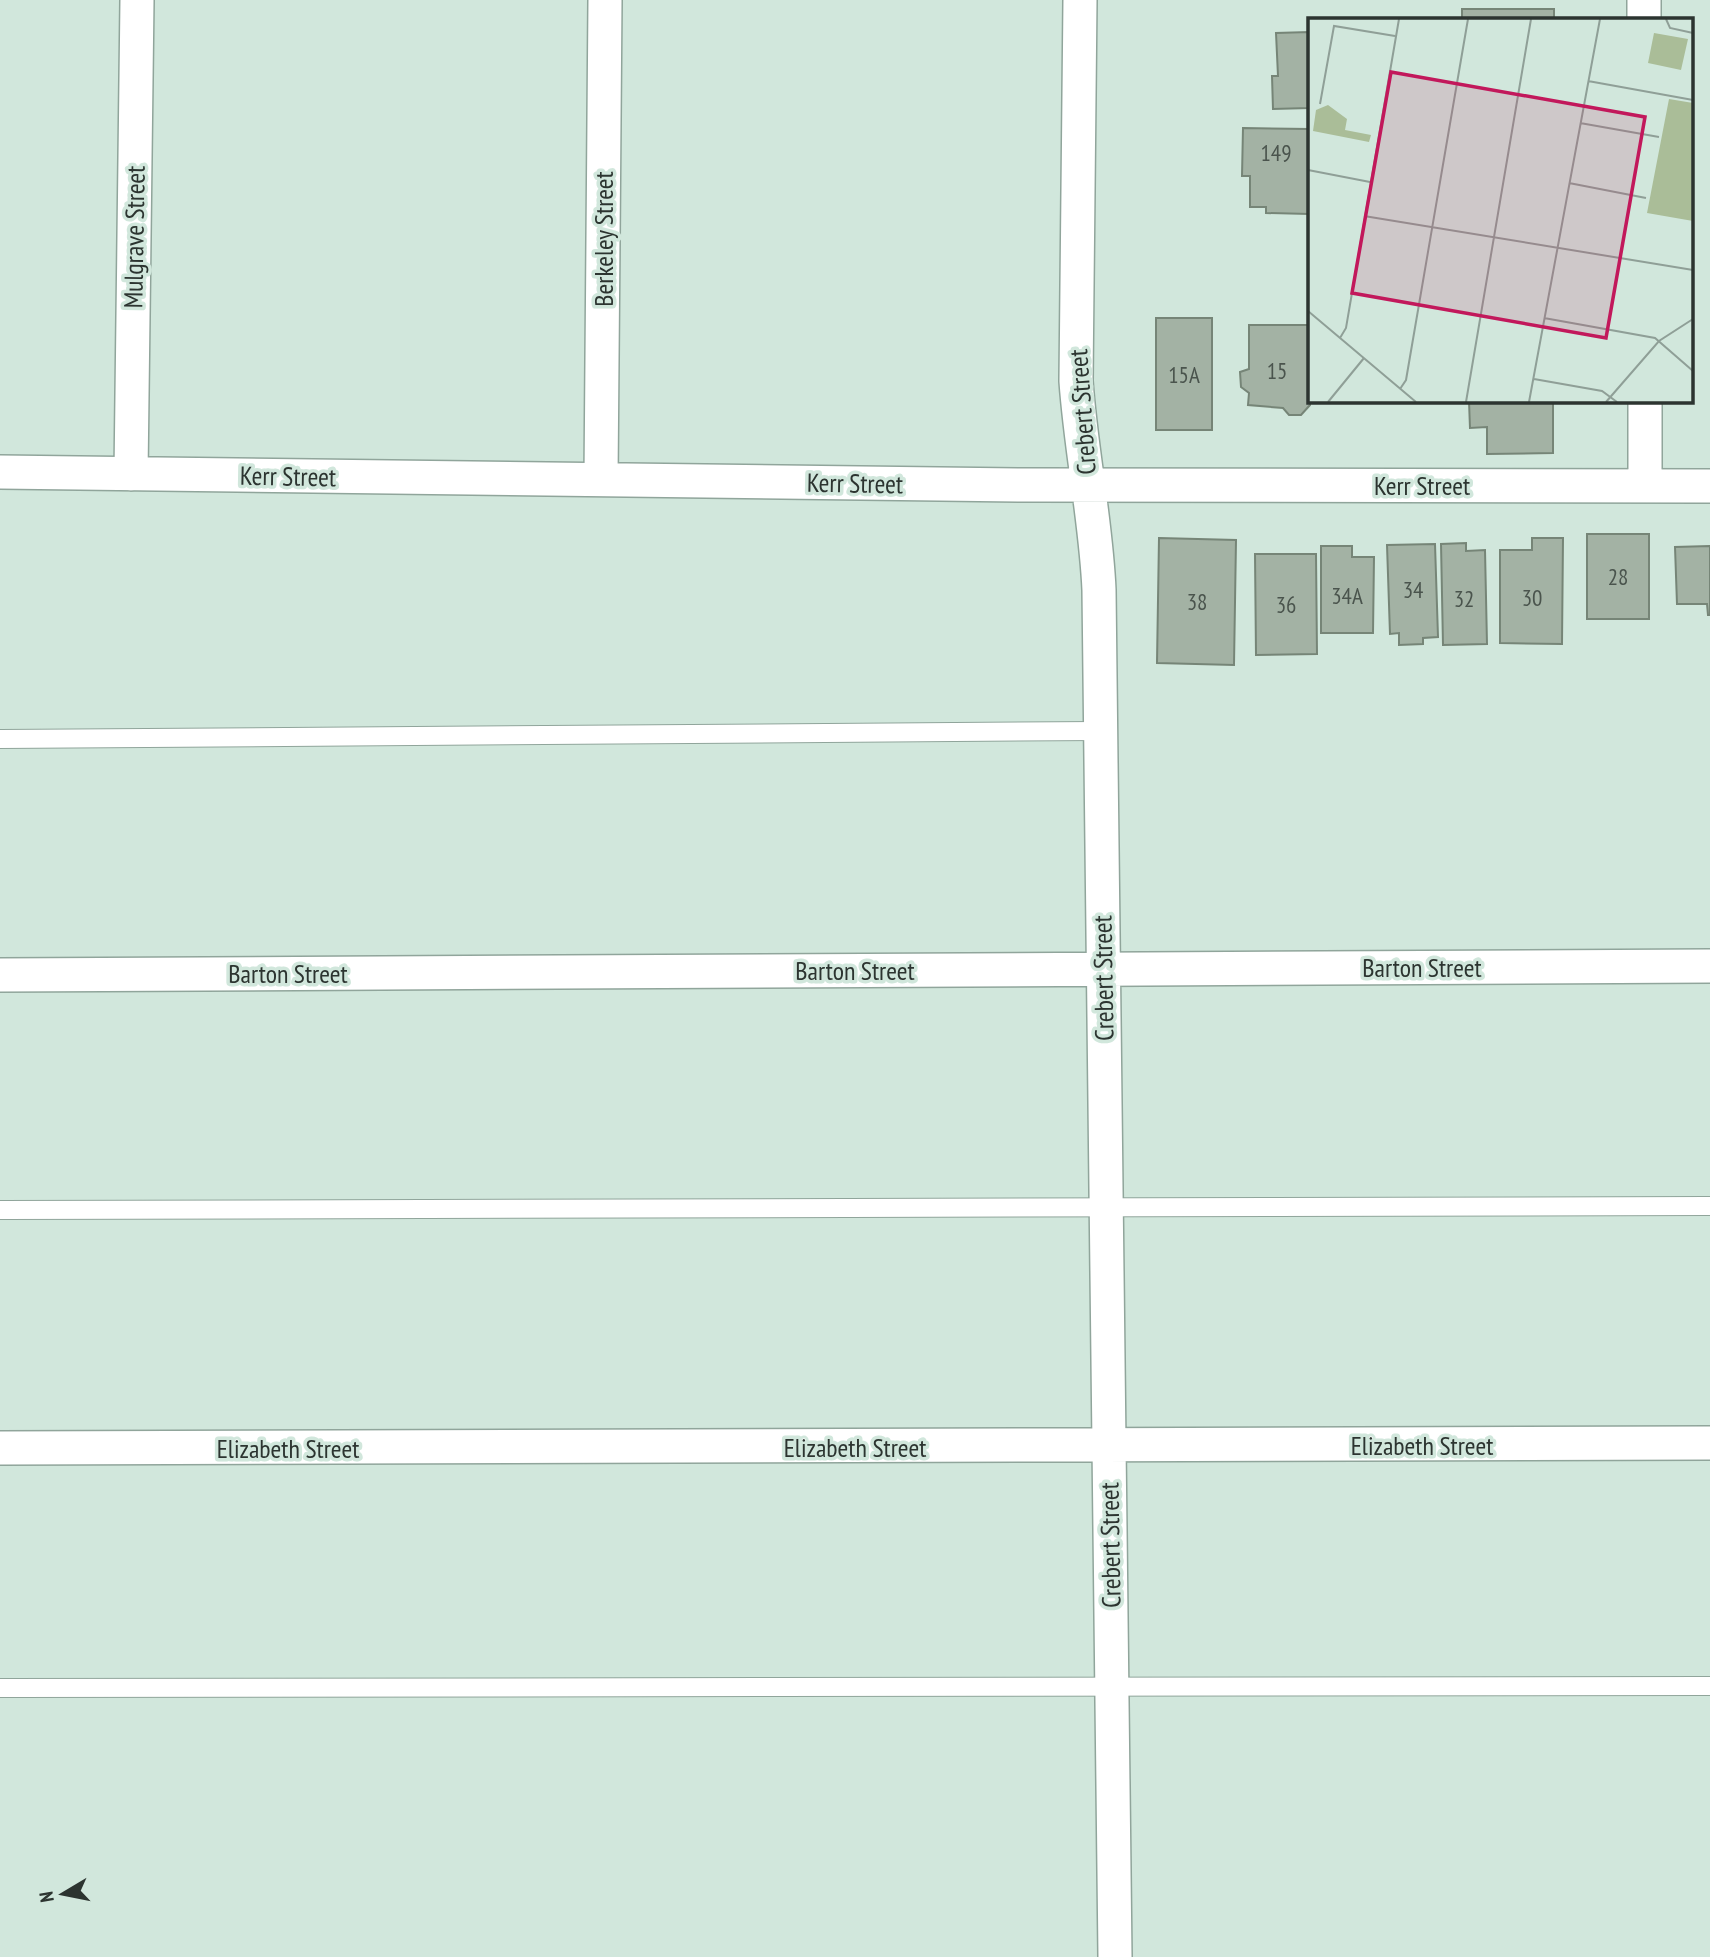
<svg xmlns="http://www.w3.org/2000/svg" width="1710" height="1957" font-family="'PT Sans Narrow',sans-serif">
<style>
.building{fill:#a3b2a4;stroke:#768577;stroke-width:2}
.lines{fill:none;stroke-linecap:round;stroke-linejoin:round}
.service-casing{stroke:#90a59b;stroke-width:20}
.minor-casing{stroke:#90a59b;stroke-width:36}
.service{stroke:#fff;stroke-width:18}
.minor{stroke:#fff;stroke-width:33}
.labels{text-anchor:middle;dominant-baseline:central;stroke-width:7;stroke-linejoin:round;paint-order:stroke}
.number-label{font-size:23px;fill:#4a544d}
.street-label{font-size:26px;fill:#2c3430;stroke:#d1e7dc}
.inset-road{fill:none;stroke:#8f9f97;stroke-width:2}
.view{fill:#c2185b;fill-opacity:0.15;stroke:#c2185b;stroke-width:3.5}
.inset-edge{fill:none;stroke:#2c3430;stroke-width:3.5}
</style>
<rect width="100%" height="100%" fill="#d1e7dc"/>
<path class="building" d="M1462,9h92v10h-92z
M1309,32v76l-36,1 -1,-33h6l-2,-43z
M1243,128l66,1v85l-43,-1v-6h-16v-31h-8z
M1156,318h56v112h-56z
M1249,325h60l1,80 -9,10h-12l-6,-7 -35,-3 1,-12 -8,-6 -1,-15 9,-3z
M1469,401h84v52l-66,1v-27l-17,1z
M1587,534h62v85h-62z
M1159,538l77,2 -2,125 -77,-2z
M1532,538h31l-1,106 -62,-1v-93h32z
M1466,543v8l19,-1 2,94 -44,1 -2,-101z
M1435,544l3,93 -15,1v6l-24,1v-12l-9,1 -3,-89z
M1321,546h31v11h22l-1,76h-52z
M1710,546v69h-2l-1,-11h-30l-2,-57z
M1255,554h61l1,100 -61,1z"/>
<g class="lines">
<g class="service-casing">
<path id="service" d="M0,739l1099,-8
M0,1210l1710,-4
M0,1688l1710,-2"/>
</g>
<g class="minor-casing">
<path id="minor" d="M1080,0l-4,381c5,71 20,139 23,209l16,1367
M1644,0v19
M1645,401v84
M0,472l1024,13 686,1
M131,474l6,-474
M601,479l4,-479
M0,975l1710,-9
M0,1448l1710,-5"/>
</g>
<use href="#service" class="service"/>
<use href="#minor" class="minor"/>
</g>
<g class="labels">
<g class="number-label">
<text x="1276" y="152">149</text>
<text x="1277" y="370">15</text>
<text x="1184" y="374">15A</text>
<text x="1618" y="576">28</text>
<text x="1413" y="589">34</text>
<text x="1347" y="595">34A</text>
<text x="1532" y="597">30</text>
<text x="1464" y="598">32</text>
<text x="1197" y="601">38</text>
<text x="1286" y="604">36</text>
</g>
<g class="street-label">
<text transform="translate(134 237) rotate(-89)">Mulgrave Street</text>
<text transform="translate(603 239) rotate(-90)">Berkeley Street</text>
<text transform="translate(1082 412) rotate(-94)">Crebert Street</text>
<text transform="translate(288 476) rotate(1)">Kerr Street</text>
<text transform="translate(855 483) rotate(1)">Kerr Street</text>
<text x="1422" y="485">Kerr Street</text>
<text x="1422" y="967">Barton Street</text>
<text x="855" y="970">Barton Street</text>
<text x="288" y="973">Barton Street</text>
<text transform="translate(1103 978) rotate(-91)">Crebert Street</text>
<text x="1422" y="1445">Elizabeth Street</text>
<text x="855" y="1447">Elizabeth Street</text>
<text x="288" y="1448">Elizabeth Street</text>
<text transform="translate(1110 1545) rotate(-91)">Crebert Street</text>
</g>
</g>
<g transform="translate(1308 18)">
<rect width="385" height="385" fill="#d1e7dc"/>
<path d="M346,15l34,6 -7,31 -33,-7zM361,81l24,4v118l-46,-8zM20,87l19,14 -2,11 26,5 -2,7 -56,-11 3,-21z" fill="#aabd98"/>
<path class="inset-road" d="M358,1l4,9 23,5M280,63l105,19M12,86l14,-78 61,10M272,105l79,14M0,152l62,12M261,165l77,15M56,198l329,54M0,293l108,91M236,300l111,20 38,33M32,320l6,-10 53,-309M226,361l68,12 15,11M92,371l6,-9 62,-361M20,384l36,-44M158,384l65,-383M221,384l71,-383M298,384l53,-61 34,-22"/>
<path class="view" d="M83,54l254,45 -39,221 -254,-45z"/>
<rect width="385" height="385" class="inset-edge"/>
</g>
<g transform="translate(63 1894) rotate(260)" stroke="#d1e7dc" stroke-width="5" paint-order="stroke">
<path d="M0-5L12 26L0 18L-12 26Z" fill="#2c3430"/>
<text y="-10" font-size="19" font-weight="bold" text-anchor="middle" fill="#2c3430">N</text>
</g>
</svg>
